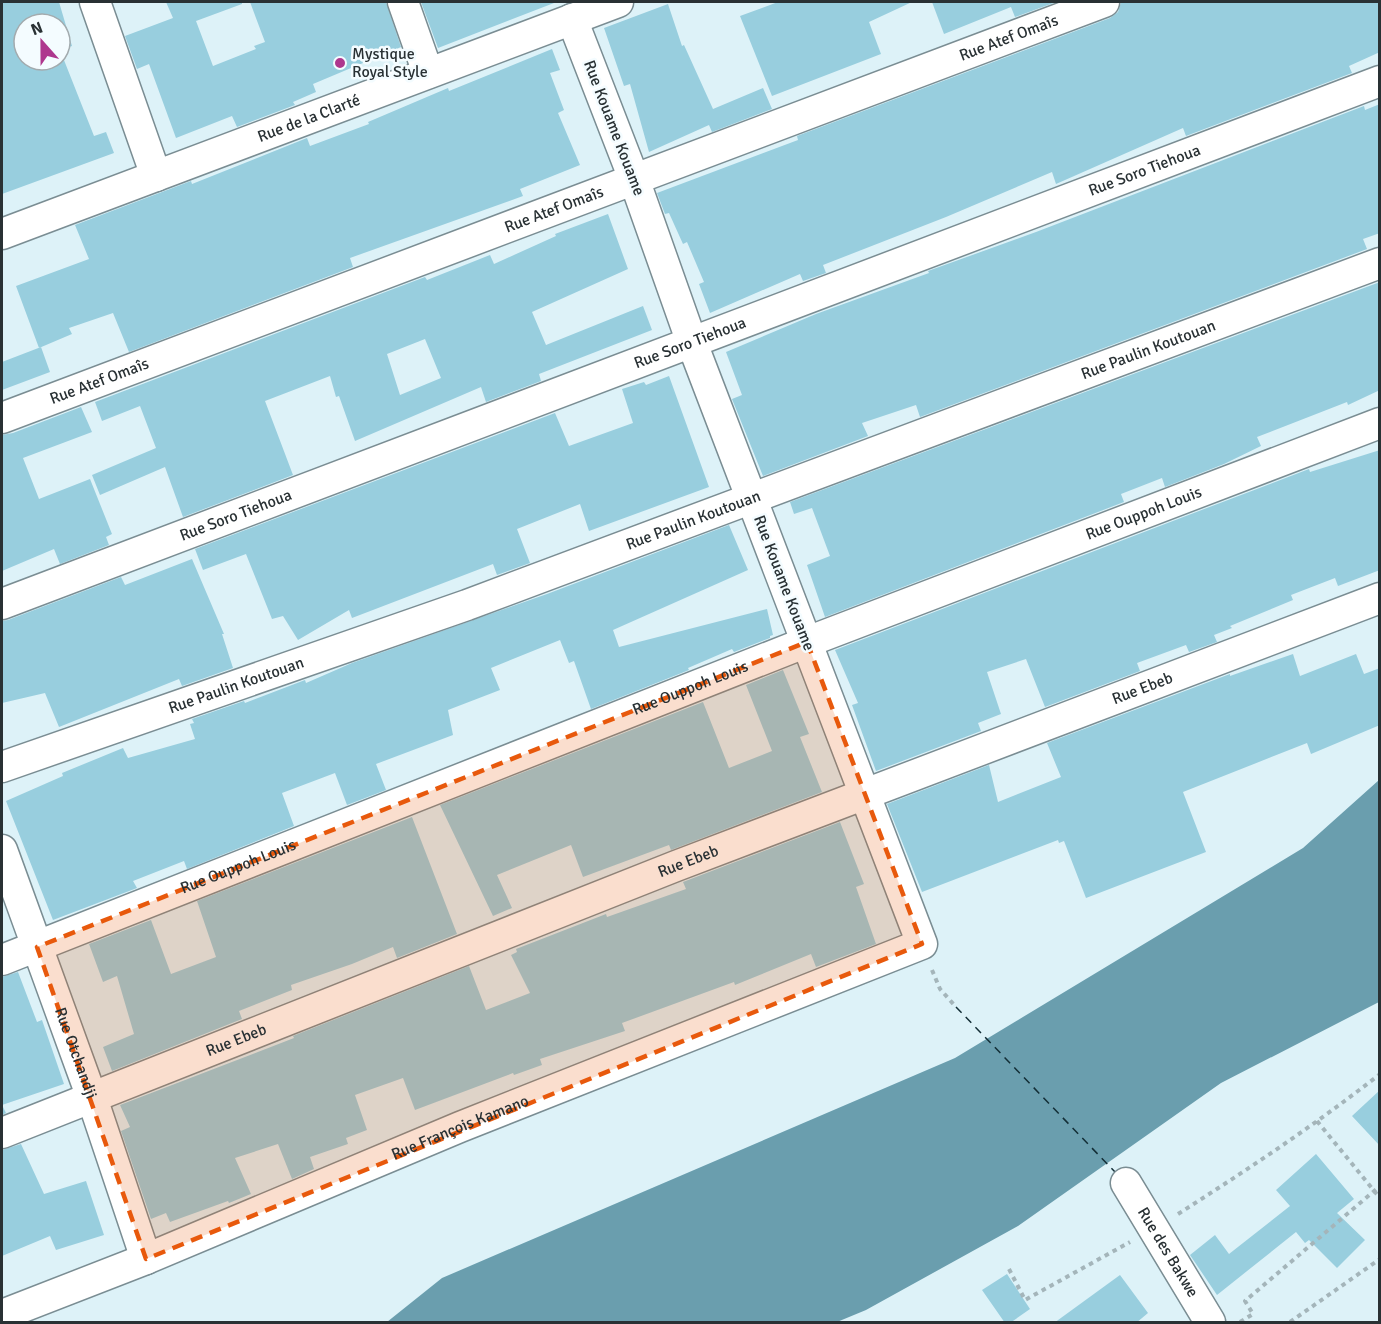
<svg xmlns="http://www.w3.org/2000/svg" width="1381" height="1324" font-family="Signika,sans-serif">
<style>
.water{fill:#6a9eae}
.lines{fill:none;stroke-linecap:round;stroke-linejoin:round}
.ferry{stroke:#132e36;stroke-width:1.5;stroke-dasharray:8 6;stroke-linecap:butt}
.building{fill:#98cede;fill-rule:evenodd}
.street-casing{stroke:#7a8d93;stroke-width:33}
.path{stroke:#a4b5ba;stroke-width:4;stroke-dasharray:4.5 4.5;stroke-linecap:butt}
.street{stroke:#fff;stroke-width:30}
.marked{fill:#e8590c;fill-opacity:0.2;stroke:#e8590c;stroke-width:4.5;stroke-dasharray:12 8;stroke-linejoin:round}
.poi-dot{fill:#ae378e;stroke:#f4fcff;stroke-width:2}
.labels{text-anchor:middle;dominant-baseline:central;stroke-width:5;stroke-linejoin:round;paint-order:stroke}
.street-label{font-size:16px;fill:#293134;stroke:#f4fcff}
.poi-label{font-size:16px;fill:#293134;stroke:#f4fcff;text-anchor:start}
</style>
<rect width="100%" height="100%" fill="#ddf2f8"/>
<path class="water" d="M1379,780v222l-158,81 -203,143 -152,84 -29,12h-450l55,-44 513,-220 348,-210z"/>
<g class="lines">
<path class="ferry" d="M956,1007l160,166"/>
</g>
<path class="building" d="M2,2h57l13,44 -12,4 34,86 12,-4 8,21 -112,41zM24,24h36v36h-36z
M166,2h76v2l-46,17 17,45 43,-17 -2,-3 11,-4 -15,-40h136l15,45 -88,37 3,8 -23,10 2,3 -58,22 -5,-11 -56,22 -27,-74 -12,5 -12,-33 48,-18z
M421,2h132l1,1 -116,45z
M778,2h134l-43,20 12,32 -109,42 -32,-80z
M932,2h124l-41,15 -4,-10 -67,27z
M1121,2h259v50l-31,14 3,7 -166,63 -3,-8 -127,56 -4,-12 -106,45 -123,48 3,8 -23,8 -3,-7 -90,39 -11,-29 5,-2 -17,-40 -4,2 -14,-31 -4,1 -8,-21 141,-53 -1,-4 313,-118 8,-6z
M668,4l14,42 2,-1 29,64 50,-21 9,21 -60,23 -3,-7 -60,27 -19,-68 -6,2 -20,-58z
M552,49l8,21 -10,3 14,37 -6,3 22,52 -60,24 3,7 -173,62 3,9 -224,85 -16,-39 -44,15 3,6 -33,14 -23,-62 73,-27 -14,-34 116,-44 1,3 115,-46 3,8 59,-22 -1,-2 80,-34 1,3z
M1380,104v129l-17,6 4,10 -447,168 -4,-12 -54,18 6,13 -105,40 -31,-77 10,-4 -16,-43 90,-38 113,-41 -1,-2 108,-39 328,-126 1,4z
M608,214l20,55 -96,43 14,33 97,-39 9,24 -113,44 2,7 -55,21 -5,-15 -126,54 -16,-45 -3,1 -6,-21 -65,25 28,74 -110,42 -18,-50 -65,28 -8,-20 64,-27 -16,-42 -38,15 -7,-19 330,-125 2,3 63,-25 4,9 62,-28 -1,-2zM425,339l16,39 -41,17 -13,-41z
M1380,282v108l-32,15 -1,-3 -90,35 4,9 -37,18 -59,23 -3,-9 -41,16 3,8 -299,115 -18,-52 23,-9 -18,-48 -18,6 -4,-12z
M41,347l9,25 -48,18v-28z
M669,376l40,111 -120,44 -9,-27 -63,25 13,34 -33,12 -4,-11 -141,54 -3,-8 -51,30 -15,-24 -11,3 -26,-65 -43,16 -8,-21 360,-136 14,33 64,-23 -11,-34 22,-7 2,3z
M81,407l11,25 -69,26 16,41 51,-20 22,55 -6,3 3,8 -49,19 -6,-15 -52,22v-136l11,-2z
M1380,450v120l-42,16 -3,-8 -44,17 2,5 -63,26 2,2 -18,7 3,7 -28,10 -3,-7 -49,18 3,8 -95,36 -19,-48 -39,13 14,42 -23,9 3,8 -105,40 -24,-66 6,-2 -23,-53 474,-181 1,3z
M729,525l19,45 -135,60 6,17 148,-38 6,26 -3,1v2l-36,14 -2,-3 -44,19 1,2 -98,39 -17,-48 -5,2 -9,-23 -69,28 9,22 -52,20 5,25 -77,29 10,26 -39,15 -12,-32 -53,20 12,33 -107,43 -3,-8 -51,20 4,7 -84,32 -47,-119 57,-25 -1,-3 61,-25 5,10 67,-19 -5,-15 4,-1 -2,-4 52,-18 1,2 60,-23 1,3 46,-20 195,-69z
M192,559l32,75h-2l11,34 -51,18 -3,-7 -120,48 -14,-34 -43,10v-82l6,-1 113,-43 4,8z
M1293,654l7,22 56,-22 8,20 16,-6v57l-69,29 -4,-11 -124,49 23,60 -120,46 -22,-57 -5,2 -1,-3 -136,52 -35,-88 102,-39 9,37 63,-25 -14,-34 183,-69v2z
M783,670l26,64 -9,3 22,55 -151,58 -2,-5 -86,32 -12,-32 -74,30 15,33 -19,8 -53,-111 263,-103 26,66 43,-17 -26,-66z
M412,817l45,117 -60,24 -4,-11 -41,17 -61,21 1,5 -53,21 3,8 -130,52 -9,-24 31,-13 -17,-58 -14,6 -14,-38 62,-24 20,54 45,-17 -19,-56z
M840,822l24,62 -8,3 20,57 -60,23 -5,-13 -76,31 -1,-3 -112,41 3,8 -85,28 2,6 -28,10 -1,-2 -98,37 -12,-32 -48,17 12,35 -21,8 2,6 -38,13 4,12 -22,10 -14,-35 -43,14 16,36 -22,9 -1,-2 -58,21 -4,-9 -15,6 -30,-88 9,-4 -10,-22 174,-67 -1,-2 176,-70 17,44 44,-17 -19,-38 6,-3 -1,-3 90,-35 1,3 79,-28 -3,-7z
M18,972l19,50 5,-2 22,64 -62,21 4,8 -4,2v-138z
M1380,1090v56l-28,-30z
M21,1144l23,50 42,-13 18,54 -48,15 -6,-14 -48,20v-106z
M1316,1154l38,45 -17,14 28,27 -28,28 -28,-28 -4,3 -9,-11 -79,63 -27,-40 25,-20 14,19 61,-48 -14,-16z
M1007,1274l23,35 -20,14h-5l-23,-33z
M1120,1275l28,38 -12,10h-82z"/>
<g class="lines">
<g class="street-casing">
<g id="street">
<path d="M95,2l61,174"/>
<path d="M403,2l25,71"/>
<path id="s1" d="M2,234l616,-232"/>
<path id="s2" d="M2,418l1102,-416"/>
<path id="s3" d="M2,604l1378,-523"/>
<path id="s4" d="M2,767l465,-162 913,-342"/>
<path id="s5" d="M2,850l90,248 54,161"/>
<path id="s6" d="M2,960l805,-318 573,-219"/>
<path id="s7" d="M2,1133l674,-267 704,-268"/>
<path id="s8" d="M1126,1183l84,139"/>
<path id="s9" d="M2,1315l144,-56 314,-132 462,-183 -230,-601 -58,-164 -62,-160"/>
</g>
</g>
<path class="path" d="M932,970l8,19 16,18
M1317,1121l63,77
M1178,1214c69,-44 137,-89 202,-140
M1009,1269l16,31 105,-58
M1240,1322l13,-8 -8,-13 135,-115
M1290,1322l90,-63"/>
<use href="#street" class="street"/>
</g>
<path class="marked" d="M807,642l115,302 -776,315 -109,-312z"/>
<circle class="poi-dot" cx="340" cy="63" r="6"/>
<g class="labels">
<g class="street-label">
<text stroke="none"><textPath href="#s2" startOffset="1076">Rue Atef Omaîs</textPath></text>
<text stroke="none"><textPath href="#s1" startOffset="328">Rue de la Clarté</textPath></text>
<text transform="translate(614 128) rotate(69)">Rue Kouame Kouame</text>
<text stroke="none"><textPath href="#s3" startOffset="1222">Rue Soro Tiehoua</textPath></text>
<text stroke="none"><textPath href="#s2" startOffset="590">Rue Atef Omaîs</textPath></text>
<text stroke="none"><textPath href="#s3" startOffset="736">Rue Soro Tiehoua</textPath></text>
<text stroke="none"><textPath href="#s4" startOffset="1220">Rue Paulin Koutouan</textPath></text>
<text stroke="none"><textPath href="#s2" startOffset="104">Rue Atef Omaîs</textPath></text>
<text stroke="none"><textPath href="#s6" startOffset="1226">Rue Ouppoh Louis</textPath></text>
<text stroke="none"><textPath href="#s3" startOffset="250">Rue Soro Tiehoua</textPath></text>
<text stroke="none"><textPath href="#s4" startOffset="734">Rue Paulin Koutouan</textPath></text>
<text transform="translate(784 583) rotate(69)">Rue Kouame Kouame</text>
<text stroke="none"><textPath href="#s4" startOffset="248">Rue Paulin Koutouan</textPath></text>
<text stroke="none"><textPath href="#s6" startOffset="740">Rue Ouppoh Louis</textPath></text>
<text stroke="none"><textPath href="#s7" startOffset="1224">Rue Ebeb</textPath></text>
<text stroke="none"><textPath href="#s7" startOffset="738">Rue Ebeb</textPath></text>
<text stroke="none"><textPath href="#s6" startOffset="254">Rue Ouppoh Louis</textPath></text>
<text stroke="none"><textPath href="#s7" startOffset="252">Rue Ebeb</textPath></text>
<text stroke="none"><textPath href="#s5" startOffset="216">Rue Otchandji</textPath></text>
<text stroke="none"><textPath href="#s9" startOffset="495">Rue François Kamano</textPath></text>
<text stroke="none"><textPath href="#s8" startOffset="81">Rue des Bakwe</textPath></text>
</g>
<g class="poi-label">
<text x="352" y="54">Mystique<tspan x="352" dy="18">Royal Style</tspan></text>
</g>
</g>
<rect width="1381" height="1324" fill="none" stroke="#293134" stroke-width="6"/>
<g transform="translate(42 42) rotate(339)"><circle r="28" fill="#f4fcff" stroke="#a3abae" stroke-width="1.5"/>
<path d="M0-4.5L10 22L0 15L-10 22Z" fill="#ae378e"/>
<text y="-9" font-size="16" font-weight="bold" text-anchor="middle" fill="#293134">N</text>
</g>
</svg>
